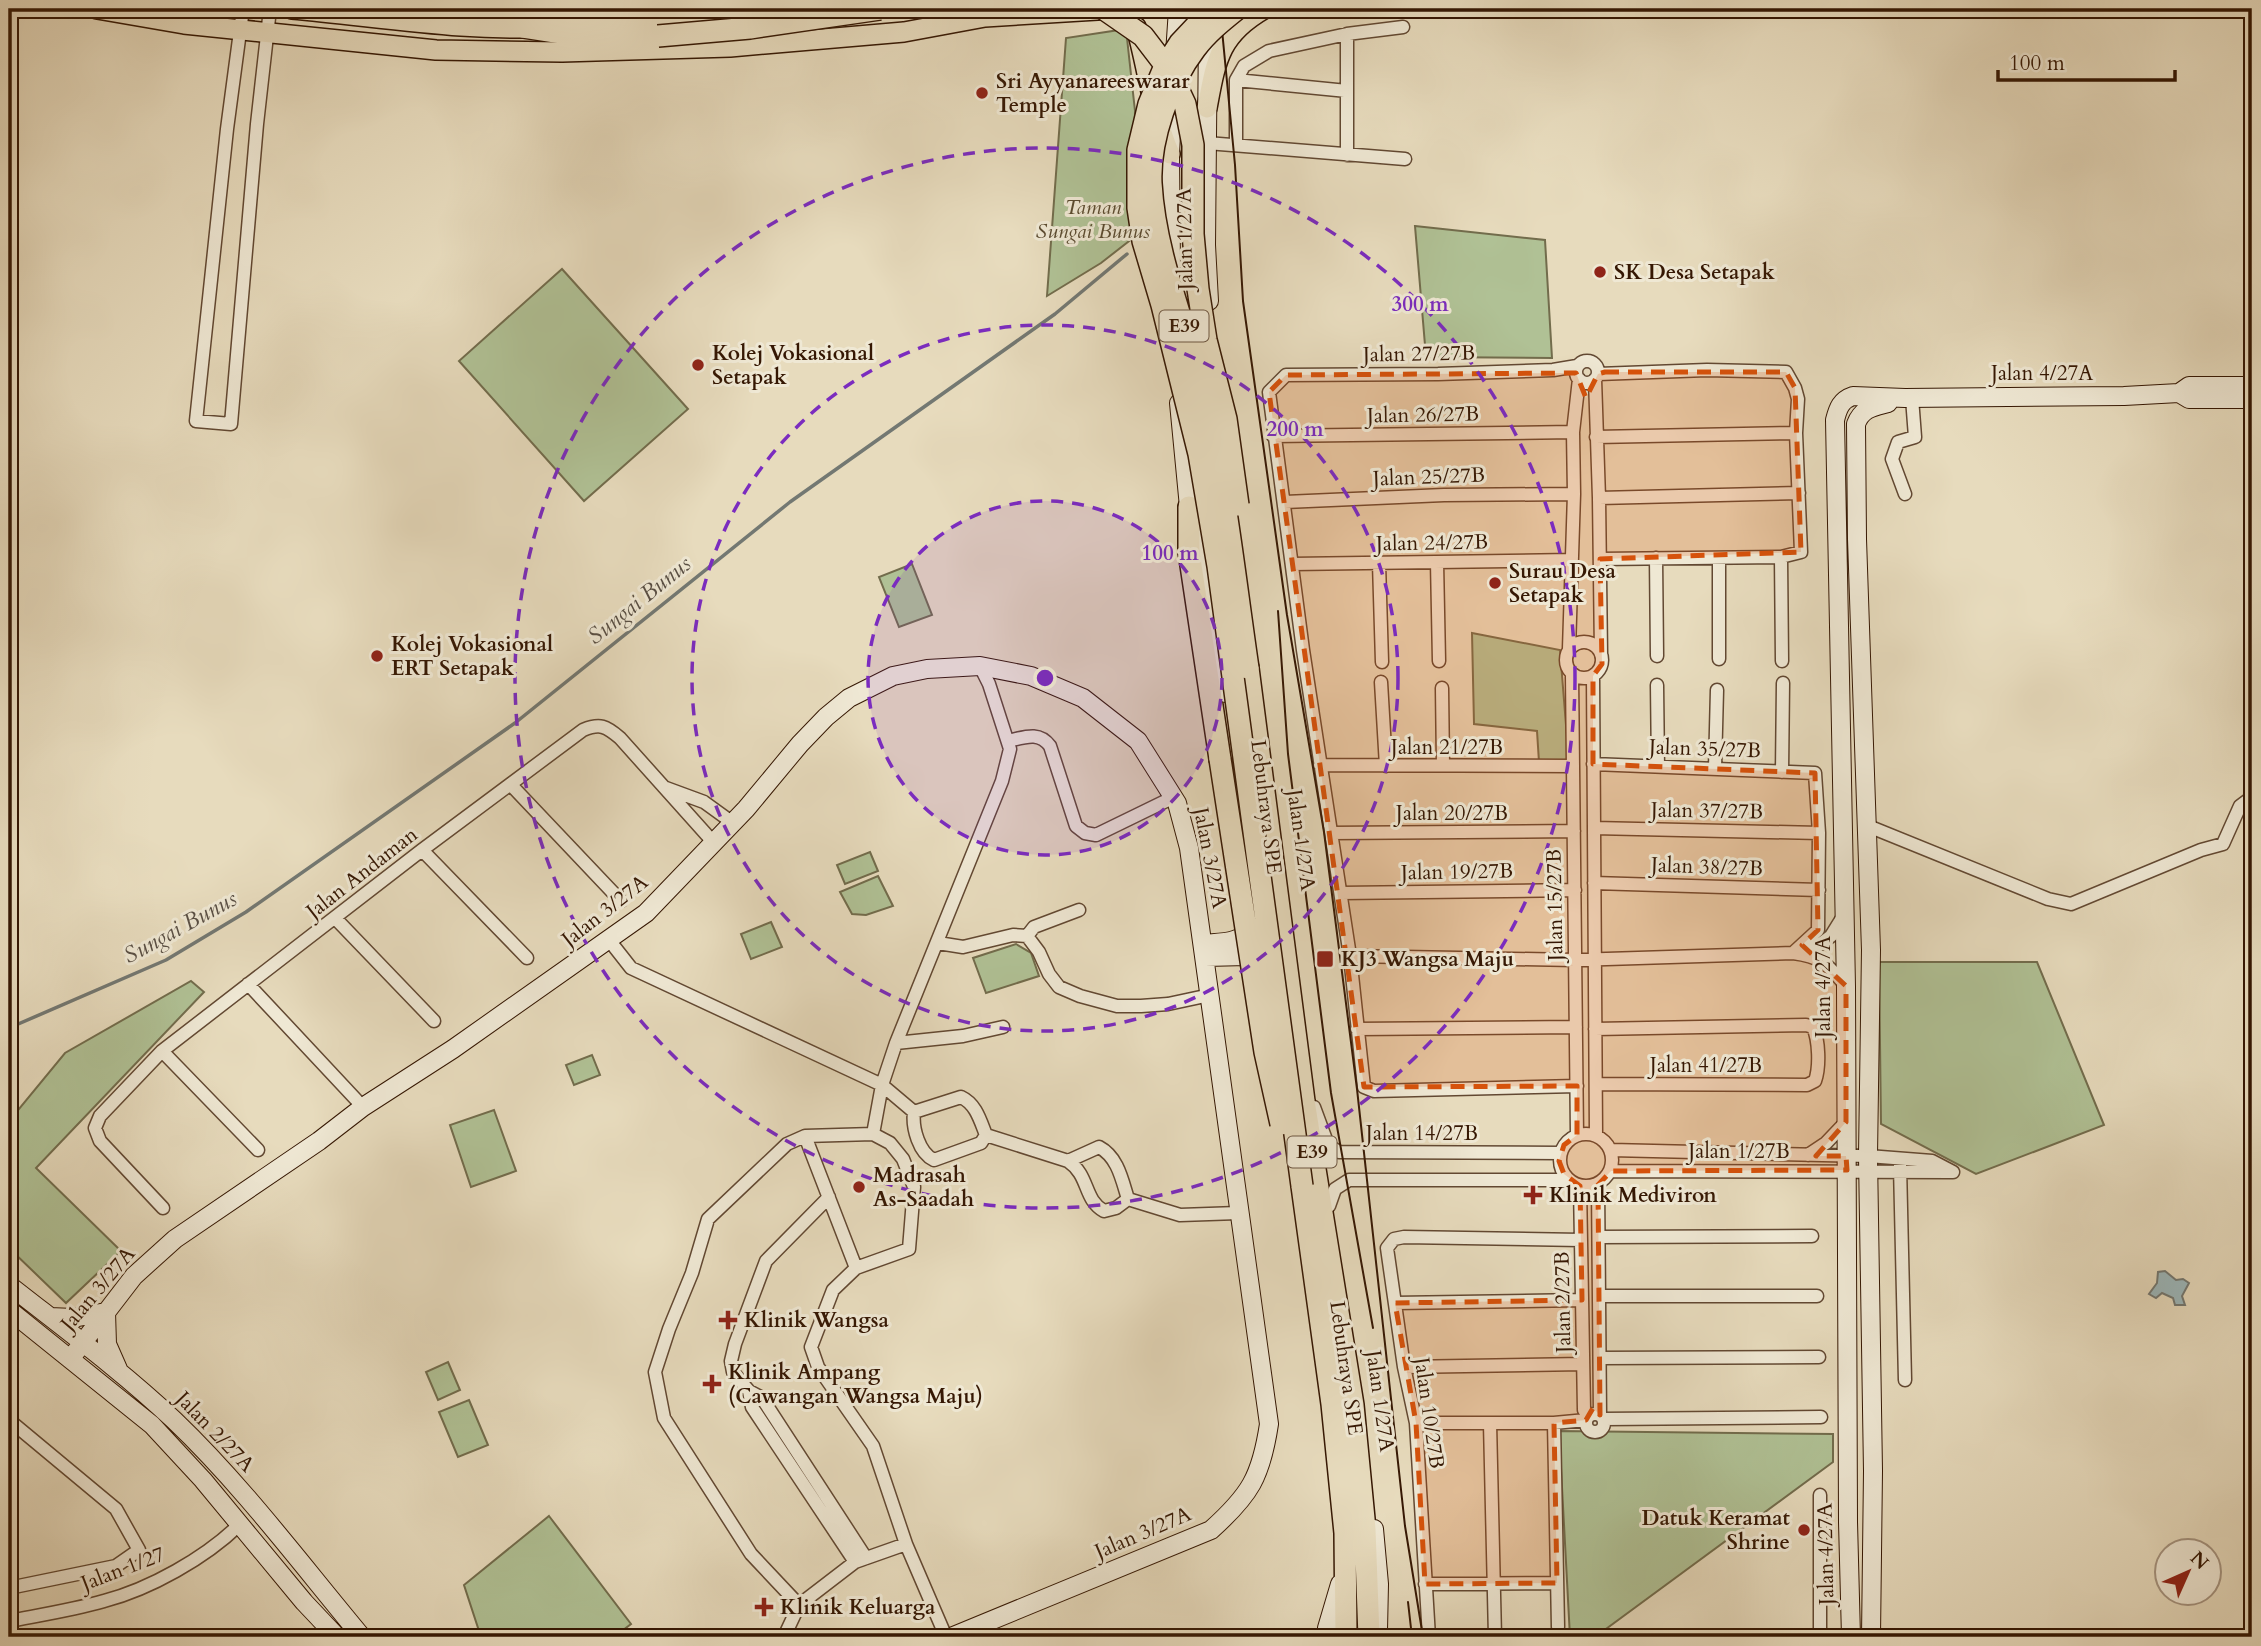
<svg xmlns="http://www.w3.org/2000/svg" width="2261" height="1646" font-family="Cardo,serif">
<style>
.green{fill:#b0c195;stroke:#726c4c;stroke-width:2}
.water{fill:#9cb8bc;stroke:#737872;stroke-width:2}
.lines{fill:none;stroke-linecap:round;stroke-linejoin:round}
.stream{stroke:#737872;stroke-width:3.5}
.street-casing{stroke:#624832;stroke-width:15}
.secondary-casing{stroke:#351703;stroke-width:20}
.primary-casing{stroke:#351703;stroke-width:22}
.highway-casing{stroke:#351703;stroke-width:24}
.street{stroke:#efe8d4;stroke-width:12}
.secondary{stroke:#efe8d4;stroke-width:18}
.primary{stroke:#e7dbbd;stroke-width:19}
.highway{stroke:#e7dbbd;stroke-width:21}
.tram{stroke:#351703;stroke-width:2}
.highway-bridge-casing{stroke:#351703;stroke-width:24;stroke-linecap:butt}
.highway-bridge{stroke:#e7dbbd;stroke-width:21}
.marked{fill:#d6520b;fill-opacity:0.2;stroke:#d6520b;stroke-width:5;stroke-dasharray:14 9;stroke-linejoin:round}
.ring{fill:none;stroke:#7b2cbf;stroke-width:3.5;stroke-dasharray:12 9}
.poi-dot{fill:#8f2418;stroke:#efe8d4;stroke-width:2.5}
.labels{text-anchor:middle;dominant-baseline:central;stroke-width:6;stroke-linejoin:round;paint-order:stroke}
.shield{fill:#efe8d4;stroke:#6d5642;stroke-width:2}
.shield-label{font-size:19px;font-weight:bold;fill:#351703}
.poi-label{font-size:21px;font-weight:bold;fill:#351703;stroke:#efe8d4;text-anchor:start}
.park-label{font-size:21px;font-style:italic;fill:#5a4a2f;stroke:#efe8d4}
.street-label{font-size:21px;fill:#351703;stroke:#efe8d4}
.water-label{font-size:23px;font-style:italic;fill:#594f44;stroke:#efe8d4}
.centre{fill:#7b2cbf;stroke:#efe8d4;stroke-width:3.5}
.ring-label{font-size:21px;text-anchor:middle;font-weight:bold;fill:#7b2cbf;stroke:#efe8d4;stroke-width:6;stroke-linejoin:round;paint-order:stroke}
</style>
<rect width="100%" height="100%" fill="#e7dbbd"/>
<filter id="stains"><feTurbulence type="fractalNoise" baseFrequency=".00286" numOctaves="4"/><feColorMatrix values="0 0 0 0 .2 0 0 0 0 .09 0 0 0 0 .02 0 0 0 .5 -.17"/></filter>
<radialGradient id="worn" r=".72"><stop offset=".6" stop-color="#630" stop-opacity="0"/><stop offset="1" stop-color="#630" stop-opacity=".3"/></radialGradient>
<path class="green" d="M1126,29l9,82 -2,127 -32,25 -54,33 19,-258z
M1415,226l130,14 7,118 -126,-1z
M562,269l126,140 -104,92 -125,-140z
M912,564l20,51 -33,12 -20,-50z
M1472,633l88,17 9,113 -30,-1 -2,-31 -63,-7z
M870,852l8,19 -33,13 -8,-19z
M878,876l15,30 -27,9 -14,-1 -12,-22z
M771,922l11,25 -31,12 -10,-25z
M1016,944l15,9 8,23 -53,17 -13,-35z
M1879,962h158l67,163 -128,49 -95,-50z
M191,981l13,11 -168,176 85,83 -55,52 -57,-55v-127l56,-68z
M592,1055l8,20 -26,10 -8,-20z
M494,1110l22,61 -45,16 -21,-62z
M448,1362l12,28 -22,10 -12,-28z
M469,1400l19,45 -30,12 -19,-45z
M1559,1431l274,3v28l-238,175h-25z
M549,1516l82,108 -17,13h-133l-17,-52z"/>
<path class="water" d="M2165,1271l11,9 7,-1 6,4 -7,13 3,9h-10l-2,-7 -11,-5 -6,5 -7,-4 8,-11 1,-11z"/>
<g class="lines">
<path class="stream" d="M9,1028l157,-68 80,-48 269,-189 275,-221 265,-188 72,-60"/>
<g class="street-casing">
<path id="street" d="M243,9l-16,120 -31,292 35,3 26,-300 13,-115
M1236,80l111,11
M1207,143l198,16
M1236,144v-64l8,-14 25,-15 78,-17 56,-7
M1347,155v-121
M1576 372a11 11 0 1 1 22 0a11 11 0 1 1-22 0Z
M1598,374l109,-4 79,2 9,16 3,11 -2,34 5,119 -20,5 -181,2
M1595,379l4,119 2,155
M1273,436l300,-4
M1596,437l200,-4
M1905,494l-13,-35 6,-17 17,-5 -3,-39
M1599,498l200,-5
M1285,502l159,-7 130,-1
M1781,557l1,104
M1656,558l1,98
M1719,558v101
M1437,562l2,99
M1379,563l3,99
M1292,564l280,-4
M1566 660a18 18 0 1 1 36 0a18 18 0 1 1-36 0Z
M1569,649l5,-155 -1,-62 6,-53
M1572,675l5,460
M1593,676l3,459
M1381,682l5,84
M1657,685l1,82
M1442,688l1,77
M1008,741c17,-4 31,-10 42,5l26,80 9,7 11,2 78,-38
M1593,764l222,9 4,60 -1,97 -25,23
M1320,765l253,1
M1715,768l2,-78
M1782,772l1,-89
M511,785l110,116
M666,788l38,14 29,21
M1868,826l180,73 23,5 130,-54 22,-6 17,-38 12,-9
M1594,828l225,5
M1331,833l243,-2
M422,850l105,108
M1594,883l225,7
M1341,893l234,-3
M336,919l98,102
M1027,936l7,-9 45,-17
M609,940l22,28 251,117 32,27
M938,943l25,4 50,-12 14,1 12,16 10,22 10,13 21,9 37,10h24l27,-2 42,-9
M1806,955l25,-19 13,-21
M1350,956l225,4 218,-7c30,4 34,11 53,33
M248,984l115,123
M1357,1029l219,-2
M1595,1029l211,-4 7,2c6,13 7,40 2,54l-8,4 -211,-1
M896,1043l67,-7 40,-9
M162,1051l96,99
M1577,1086l-203,5 -10,-4 -14,-131 -47,-306 -34,-258 17,-17 152,-1 115,-4 24,-4
M961,1097c15,7 19,23 25,38l-5,8 -47,17c-15,-7 -22,-32 -20,-48z
M1314,1107l14,38 11,7 221,1
M1560 1160a26 26 0 1 1 52 0a26 26 0 1 1-52 0Z
M873,1134l9,-49 14,-42 106,-262 8,-32 -21,-65 -9,-18
M986,1135l82,26c22,15 15,38 36,50l12,-3 12,-9c-6,-19 -10,-42 -29,-52l-31,14
M805,1136l51,132
M1611,1150l257,6 64,5 21,11 -342,-1
M1808,1155l18,-12 20,-21
M1900,1166l5,214
M1598,1184l2,231
M1580,1186l4,224 4,6
M829,1197l-63,64 -31,83 -4,17 2,11 16,19 13,7 104,160
M1128,1199l52,16 58,-2
M1329,1206l6,-17 14,-9h220
M163,1208l-63,-67 -5,-13 5,-12 62,-65 260,-201 161,-120c17,-7 23,-4 37,8l94,105
M1599,1237l213,-1
M1599,1296h218
M1395,1303l187,-3
M1600,1358l219,-1
M1404,1367l179,-3
M749,1391l3,16 103,155
M1586 1423a9 9 0 1 1 18 0a9 9 0 1 1-18 0Z
M1604,1419l217,-2
M9,1420l107,89 23,41 -23,16 -107,22
M1416,1423h138l32,-3
M1490,1423l5,214
M1554,1423l4,204
M1425,1584l132,-1
M799,1605l-48,-51 -87,-136 -9,-46 14,-43 23,-56 16,-54 79,-75 18,-8 68,-2 17,9 13,16 11,28 -5,62 -53,19 -23,22 -22,57 7,20 55,79 33,98
M9,1621c31,-6 64,-11 95,-20 46,-12 101,-43 135,-76
M784,1637l15,-32 56,-43 51,-18 40,93
M1429,1637l-13,-214 -12,-56 -17,-119 7,-9 10,-2 177,3
M1820,1637v-142"/>
</g>
<g class="secondary-casing">
<path id="secondary" d="M1208,28l-2,217 3,56
M1175,54l3,-45
M1171,267l-1,-113 3,-58
M2179,393l10,6h63
M1179,403l10,104 12,51 25,135
M1203,944c20,-2 37,0 50,-18
M1205,957l42,-1 13,10
M9,1285c56,44 113,86 165,135 69,66 127,144 188,217
M9,1310l143,115 51,55 101,122 33,35
M106,1312l1,32 11,25
M50,1317l23,1 33,-6
M71,1358l63,-82 41,-37 144,-98 44,-34 90,-58 193,-136 100,-104 54,-65 26,-27 23,-19 44,-22 34,-7 53,-3 51,10 52,22 55,43 39,62 12,45 80,576c-8,53 -19,71 -58,106l-260,107
M1374,1529l5,55 -1,46
M1327,1637v-9l13,-44
M1851,1637l-3,-115 -2,-536 -11,-566c3,-12 6,-20 18,-24l52,2 219,-2 55,-3 10,-7h63
M1871,1637l2,-166 -5,-315 3,-206 -14,-411 -1,-115c6,-16 17,-17 32,-21"/>
</g>
<g class="primary-casing">
<path id="primary" d="M97,9l87,15 252,26 126,2 168,-5 174,-15 81,-15 129,-8
M292,9c56,5 113,13 169,17 84,6 183,-2 265,-17
M1136,27c12,42 16,86 34,127
M1207,108c9,-48 12,-73 57,-99"/>
</g>
<g class="highway-casing">
<path id="highway" d="M523,27l52,8 83,1
M1189,507v45l31,207
M1248,668l56,433 49,304 12,124 4,108
M1302,1186l30,218 13,129 1,104"/>
</g>
<use href="#street" class="street"/>
<use href="#secondary" class="secondary"/>
<use href="#primary" class="primary"/>
<use href="#highway" class="highway"/>
<path class="tram" d="M1220,9l15,156 8,136 44,314 37,217 33,257 48,437 18,111
M1278,611l10,143 43,339 42,235
M1408,1602l4,35"/>
<g class="highway-bridge-casing">
<path id="highway-bridge" d="M1104,9l39,27 26,34 16,34 8,41v89l5,55 8,51 20,79 12,86
M1212,9l-32,34 -16,25 -15,36 -11,46v58l5,33 19,64 37,149 19,112 84,620
M1237,9c-15,12 -30,24 -42,40 -26,34 -46,91 -44,134 4,75 38,150 55,222 20,87 29,175 42,263
M658,36l92,-8 130,-19
M1220,759l45,293 16,72"/>
</g>
<use href="#highway-bridge" class="highway-bridge"/>
</g>
<path class="marked" d="M1605,372h181l9,16 6,164 -201,7 2,105 -9,12v88l222,9 3,157 -16,15 44,41v136l-30,34h30l1,14 -236,1 -13,14 2,230 -7,-7 -7,12 -32,3 3,160 -132,1 -9,-161 -21,-120 187,-3 -2,-114 -16,-12 -5,-13 5,-16 13,-10v-49l-213,1 -95,-695 17,-17 290,-2 10,25 12,-24z"/>
<circle cx="1045" cy="678" r="177" fill="#7b2cbf" fill-opacity=".12"/>
<g class="ring">
<circle cx="1045" cy="678" r="177"/>
<circle cx="1045" cy="678" r="353"/>
<circle cx="1045" cy="678" r="530"/>
</g>
<g class="poi-dot">
<circle cx="982" cy="93" r="7"/>
<circle cx="1600" cy="272" r="7"/>
<circle cx="698" cy="365" r="7"/>
<circle cx="1495" cy="583" r="7"/>
<circle cx="377" cy="656" r="7"/>
<rect x="1316" y="950" width="18" height="18" rx="3.5"/>
<circle cx="859" cy="1187" r="7"/>
<path d="M1529.5 1184.5h7v7h7v7h-7v7h-7v-7h-7v-7h7z"/>
<path d="M724.5 1309.5h7v7h7v7h-7v7h-7v-7h-7v-7h7z"/>
<path d="M708.5 1373.5h7v7h7v7h-7v7h-7v-7h-7v-7h7z"/>
<circle cx="1804" cy="1530" r="7"/>
<path d="M760.5 1596.5h7v7h7v7h-7v7h-7v-7h-7v-7h7z"/>
</g>
<g class="labels">
<g class="shield">
<rect x="1159.5" y="310.5" width="49" height="31" rx="5"/>
<rect x="1287.5" y="1136.5" width="49" height="31" rx="5"/>
</g>
<g class="shield-label">
<text x="1184" y="326">E39</text>
<text x="1312" y="1152">E39</text>
</g>
<g class="poi-label">
<text x="996" y="81">Sri Ayyanareeswarar<tspan x="996" dy="24">Temple</tspan></text>
<text x="1614" y="272">SK Desa Setapak</text>
<text x="712" y="353">Kolej Vokasional<tspan x="712" dy="24">Setapak</tspan></text>
<text x="1509" y="571">Surau Desa<tspan x="1509" dy="24">Setapak</tspan></text>
<text x="391" y="644">Kolej Vokasional<tspan x="391" dy="24">ERT Setapak</tspan></text>
<text x="1341" y="959">KJ3 Wangsa Maju</text>
<text x="873" y="1175">Madrasah<tspan x="873" dy="24">As-Saadah</tspan></text>
<text x="1549" y="1195">Klinik Mediviron</text>
<text x="744" y="1320">Klinik Wangsa</text>
<text x="728" y="1372">Klinik Ampang<tspan x="728" dy="24">(Cawangan Wangsa Maju)</tspan></text>
<text x="1790" y="1518" text-anchor="end">Datuk Keramat<tspan x="1790" dy="24">Shrine</tspan></text>
<text x="780" y="1607">Klinik Keluarga</text>
</g>
<g class="park-label">
<text x="1093" y="207">Taman<tspan x="1093" dy="24">Sungai Bunus</tspan></text>
</g>
<g class="street-label">
<text transform="translate(1185 239) rotate(-91)">Jalan 1/27A</text>
<text transform="translate(1419 354) rotate(-1)">Jalan 27/27B</text>
<text x="2042" y="373">Jalan 4/27A</text>
<text transform="translate(1423 415) rotate(-1)">Jalan 26/27B</text>
<text transform="translate(1429 477) rotate(-2)">Jalan 25/27B</text>
<text transform="translate(1432 543) rotate(-1)">Jalan 24/27B</text>
<text x="1447" y="747">Jalan 21/27B</text>
<text transform="translate(1705 749) rotate(2)">Jalan 35/27B</text>
<text transform="translate(1266 807) rotate(83)">Lebuhraya SPE</text>
<text transform="translate(1707 811) rotate(1)">Jalan 37/27B</text>
<text x="1452" y="813">Jalan 20/27B</text>
<text transform="translate(1301 840) rotate(82)">Jalan 1/27A</text>
<text transform="translate(1210 858) rotate(79)">Jalan 3/27A</text>
<text transform="translate(1707 867) rotate(2)">Jalan 38/27B</text>
<text transform="translate(1457 872) rotate(-1)">Jalan 19/27B</text>
<text transform="translate(362 873) rotate(-38)">Jalan Andaman</text>
<text transform="translate(1555 905) rotate(-91)">Jalan 15/27B</text>
<text transform="translate(605 911) rotate(-38)">Jalan 3/27A</text>
<text transform="translate(1823 987) rotate(-90)">Jalan 4/27A</text>
<text x="1706" y="1065">Jalan 41/27B</text>
<text x="1422" y="1133">Jalan 14/27B</text>
<text x="1739" y="1151">Jalan 1/27B</text>
<text transform="translate(98 1289) rotate(-50)">Jalan 3/27A</text>
<text transform="translate(1563 1302) rotate(-91)">Jalan 2/27B</text>
<text transform="translate(1346 1368) rotate(82)">Lebuhraya SPE</text>
<text transform="translate(1380 1401) rotate(82)">Jalan 1/27A</text>
<text transform="translate(1429 1413) rotate(82)">Jalan 10/27B</text>
<text transform="translate(215 1432) rotate(46)">Jalan 2/27A</text>
<text transform="translate(1143 1533) rotate(-23)">Jalan 3/27A</text>
<text transform="translate(1826 1554) rotate(-91)">Jalan 4/27A</text>
<text transform="translate(123 1569) rotate(-21)">Jalan 1/27</text>
</g>
<g class="water-label">
<text transform="translate(639 600) rotate(-39)">Sungai Bunus</text>
<text transform="translate(180 927) rotate(-29)">Sungai Bunus</text>
</g>
</g>
<circle cx="1045" cy="678" r="10" class="centre"/>
<g class="ring-label">
<text x="1420" y="311">300 m</text>
<text x="1295" y="436">200 m</text>
<text x="1170" y="560">100 m</text>
</g>
<rect width="2261" height="1646" fill="none" stroke="#e7dbbd" stroke-width="35"/>
<rect x="10" y="10" width="2240" height="1625" fill="none" stroke="#351703" stroke-width="3.5"/>
<rect x="18" y="18" width="2226" height="1611" fill="none" stroke="#351703" stroke-width="2"/>
<g transform="translate(2188 1572) rotate(45)"><circle r="33" fill="#efe8d4" stroke="#a59480" stroke-width="2"/>
<path d="M0-5L12 26L0 18L-12 26Z" fill="#8f2418"/>
<text y="-10" font-size="19" font-weight="bold" text-anchor="middle" fill="#351703">N</text>
</g>
<path d="M1998 70v10h177v-10" fill="none" stroke="#351703" stroke-width="3.5"/>
<text x="2009" y="70" font-size="21" fill="#351703" stroke="#efe8d4" stroke-width="5" paint-order="stroke">100 m</text>
<rect width="100%" height="100%" filter="url(#stains)"/>
<rect width="100%" height="100%" fill="url(#worn)"/>
</svg>
